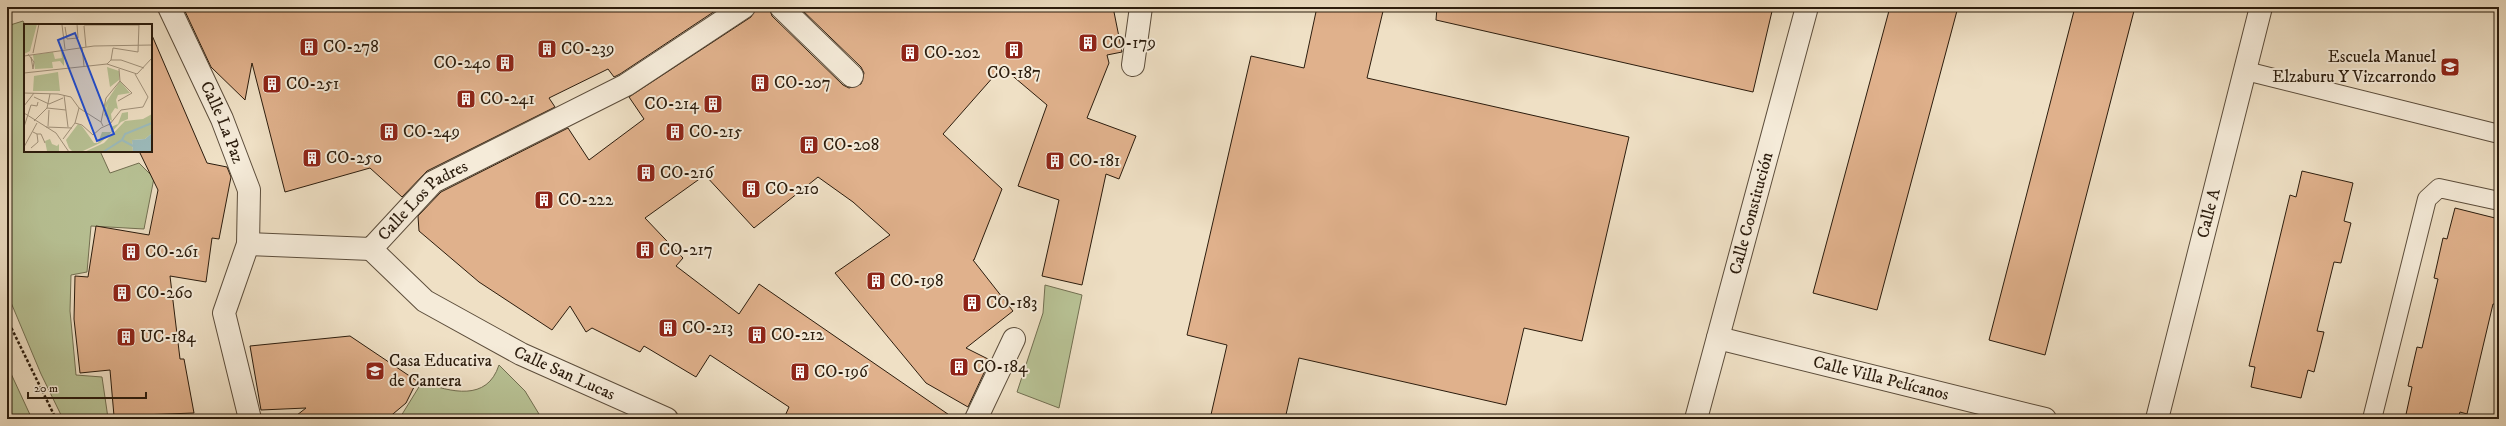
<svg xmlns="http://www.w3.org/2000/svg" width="2506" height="426" font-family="'IM FELL DW Pica',serif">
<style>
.green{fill:#b8c295;stroke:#726f51}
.building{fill:#e0b18c;stroke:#2b1c0d}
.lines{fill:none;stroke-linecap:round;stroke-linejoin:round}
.lane-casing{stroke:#5c4d3b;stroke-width:20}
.street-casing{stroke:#5c4d3b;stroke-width:24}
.path{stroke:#2b1c0d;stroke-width:2.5;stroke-dasharray:3 2;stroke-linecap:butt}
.lane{stroke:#f5ebd9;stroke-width:18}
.street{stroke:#f5ebd9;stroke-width:22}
.labels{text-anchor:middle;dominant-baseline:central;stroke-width:4;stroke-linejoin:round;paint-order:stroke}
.poi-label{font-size:17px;fill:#2b1c0d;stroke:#f5ebd9;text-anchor:start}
.street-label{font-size:17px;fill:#2b1c0d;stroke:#f5ebd9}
.inset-river{fill:none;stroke:#9cbbbc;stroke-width:2}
.inset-road{fill:none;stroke:#a1927b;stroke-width:1}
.view{fill:#1d4ed8;fill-opacity:0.15;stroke:#1d4ed8;stroke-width:2}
.inset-edge{fill:none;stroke:#2b1c0d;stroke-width:2}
</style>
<rect width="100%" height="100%" fill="#efe0c5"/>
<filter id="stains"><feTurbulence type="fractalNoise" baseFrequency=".005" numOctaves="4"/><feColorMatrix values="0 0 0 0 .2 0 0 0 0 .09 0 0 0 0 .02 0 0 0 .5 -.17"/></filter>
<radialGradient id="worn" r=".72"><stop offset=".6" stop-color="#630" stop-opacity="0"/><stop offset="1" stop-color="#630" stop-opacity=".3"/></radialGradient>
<path class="green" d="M23,21l2,4v126h75l10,22 29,-10 15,15 -10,51 -53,-3 -4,46 -16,3 -1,36 6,64 26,2 6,41 55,1h-100l-22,-45 -34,-81v-267z
M1045,285l37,10 -23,113 -42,-16 26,-79z
M7,365l25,54h-25z
M499,365l26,26 17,28h-146l5,-3 21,-34c29,10 65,20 77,-17z"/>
<path class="building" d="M183,7h538l-101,67 -6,3 -6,-8 -59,29 6,9 -128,64 -25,26 -32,-29 -85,24 -33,-129 -7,37 -34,-33z
M756,7h13l3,9 71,69 6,3 12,-4 3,-11 -3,-6 -62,-60h314l9,45 -15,3 2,8 -22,55 49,18 -17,43 -13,-5 -24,111 -40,-9 17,-76 -41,-14 29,-81 -45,-38 -59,67 59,55 -28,71h-1l40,51 -47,37 24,12 -22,47 -42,-24 -91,-110 55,-38 -37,-33 -35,-25 -64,51 -49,-53 -60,43 38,40 -7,8 63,48 20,-30 196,135h-117l-53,-3 4,-9 -79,-52 -14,22 -52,-31 -4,6 -48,-24 -6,4 -16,-26 -18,24 -73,-48 -60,-51 -1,-15 23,-24 127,-64 21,32 55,-41 -15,-22 122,-80z
M1317,7h67l-17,71 262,59 -47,204 -58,-13 -18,77 -207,-47 -14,61h-75l17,-74 -40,-10 64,-279 53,12z
M1437,7h336l-20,85 -317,-72z
M1890,7h68l-81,303 -64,-17z
M2075,7h60l-90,348 -56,-15z
M151,33l56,130 20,4 4,10 -12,62 -7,-1 -6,44 -36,-6 10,83h4l10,54 -80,3 -4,-46 -30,3 -6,-54 1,-43 13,1 8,-51 53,9 9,-45 -19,-39h12z
M2302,171l51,12 -9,38 7,2 -10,40 -7,-1 -17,69 7,1 -10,40 -6,-2 -7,28 -50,-11 4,-20 -6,-1 41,-171 6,2z
M2455,208l44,11v68l-4,17h-2l-26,110 -7,-2 -2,7h-53l7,-32 -4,-1 9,-39 5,1 16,-69 -4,-1 9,-40 4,1z
M350,336l67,45 -11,22 -19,16h-95l14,-11 -45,2 -11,-64z"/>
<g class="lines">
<g class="lane-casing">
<path id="lane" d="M2246,71l253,63
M2372,419l55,-220 12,-11 60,13"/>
</g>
<g class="street-casing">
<g id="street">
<path id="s1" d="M169,7l53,112 27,71 -1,54 -24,69 26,106"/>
<path d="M781,7l71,69"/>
<path d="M1133,65l8,-58"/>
<path id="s2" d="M248,244l123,5 62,-67 193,-97 118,-78"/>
<path id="s3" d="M371,249l54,52 96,53 146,65"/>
<path id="s4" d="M1718,338l327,81"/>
<path d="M976,419l38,-80"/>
<path id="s5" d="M1696,419l111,-412"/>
<path id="s6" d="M2157,419l104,-412"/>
</g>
</g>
<path class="path" d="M7,319l49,100"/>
<use href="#lane" class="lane"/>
<use href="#street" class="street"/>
</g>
<defs>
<g id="building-square" transform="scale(1)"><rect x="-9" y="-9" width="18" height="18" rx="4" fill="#8f2418" stroke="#f5ebd9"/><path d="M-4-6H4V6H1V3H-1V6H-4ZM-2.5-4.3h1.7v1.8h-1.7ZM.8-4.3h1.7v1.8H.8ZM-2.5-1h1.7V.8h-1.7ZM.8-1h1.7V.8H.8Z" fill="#fff"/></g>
<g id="school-square" transform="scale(1)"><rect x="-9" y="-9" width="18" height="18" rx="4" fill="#8f2418" stroke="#f5ebd9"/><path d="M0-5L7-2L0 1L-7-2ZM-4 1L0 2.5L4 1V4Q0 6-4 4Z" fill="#fff"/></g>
</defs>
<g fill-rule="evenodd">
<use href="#building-square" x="1088" y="43"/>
<use href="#building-square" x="309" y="47"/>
<use href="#building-square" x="547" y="49"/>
<use href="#building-square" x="1014" y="50"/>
<use href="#building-square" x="910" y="53"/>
<use href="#building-square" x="505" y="63"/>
<use href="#school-square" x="2450" y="67"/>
<use href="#building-square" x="760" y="83"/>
<use href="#building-square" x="272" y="84"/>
<use href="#building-square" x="466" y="99"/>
<use href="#building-square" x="713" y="104"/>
<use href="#building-square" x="389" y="132"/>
<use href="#building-square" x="675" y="132"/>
<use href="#building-square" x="809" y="145"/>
<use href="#building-square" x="312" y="158"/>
<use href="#building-square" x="1055" y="161"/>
<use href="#building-square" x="646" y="173"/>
<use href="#building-square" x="751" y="189"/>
<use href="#building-square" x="544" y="200"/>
<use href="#building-square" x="645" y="250"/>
<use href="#building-square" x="131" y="252"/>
<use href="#building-square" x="876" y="281"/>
<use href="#building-square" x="122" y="293"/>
<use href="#building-square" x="972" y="303"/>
<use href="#building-square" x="668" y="328"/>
<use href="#building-square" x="757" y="335"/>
<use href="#building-square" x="126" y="337"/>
<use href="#building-square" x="959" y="367"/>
<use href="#school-square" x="375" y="371"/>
<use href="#building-square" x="800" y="372"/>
</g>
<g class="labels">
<g class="poi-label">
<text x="1102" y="43">CO-179</text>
<text x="323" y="47">CO-278</text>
<text x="561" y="49">CO-239</text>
<text x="924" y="53">CO-202</text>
<text x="2436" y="57" text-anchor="end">Escuela Manuel<tspan x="2436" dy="20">Elzaburu Y Vizcarrondo</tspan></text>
<text x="491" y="63" text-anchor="end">CO-240</text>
<text x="1014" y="73" text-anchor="middle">CO-187</text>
<text x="774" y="83">CO-207</text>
<text x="286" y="84">CO-251</text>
<text x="480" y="99">CO-241</text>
<text x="699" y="104" text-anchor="end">CO-214</text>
<text x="403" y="132">CO-249</text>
<text x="689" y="132">CO-215</text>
<text x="823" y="145">CO-208</text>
<text x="326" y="158">CO-250</text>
<text x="1069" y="161">CO-181</text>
<text x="660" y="173">CO-216</text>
<text x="765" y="189">CO-210</text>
<text x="558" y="200">CO-222</text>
<text x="659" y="250">CO-217</text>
<text x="145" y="252">CO-261</text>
<text x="890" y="281">CO-198</text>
<text x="136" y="293">CO-260</text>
<text x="986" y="303">CO-183</text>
<text x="682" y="328">CO-213</text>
<text x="771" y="335">CO-212</text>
<text x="140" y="337">UC-184</text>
<text x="389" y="361">Casa Educativa<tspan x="389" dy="20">de Cantera</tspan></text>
<text x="973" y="367">CO-184</text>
<text x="814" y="372">CO-196</text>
</g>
<g class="street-label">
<text stroke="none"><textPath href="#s1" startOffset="127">Calle La Paz</textPath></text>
<text stroke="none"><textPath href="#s2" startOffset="195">Calle Los Padres</textPath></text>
<text stroke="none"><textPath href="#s5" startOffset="213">Calle Constitución</textPath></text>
<text stroke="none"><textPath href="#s6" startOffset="212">Calle A</textPath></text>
<text stroke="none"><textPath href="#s3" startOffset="232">Calle San Lucas</textPath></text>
<text stroke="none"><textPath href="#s4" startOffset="168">Calle Villa Pelícanos</textPath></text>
</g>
</g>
<g transform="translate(24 24)">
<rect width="128" height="128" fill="#efe0c5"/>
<path d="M0,0h13l-7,27 -6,3zM29,28l2,7 7,-1 -1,-6 3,1v13l-4,-5 -8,1 1,6 -18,1 -2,-14zM83,43l12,4v9l-9,7zM34,48l2,19h-27l1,-15zM96,57l10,12 -12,2 -2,5 2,9 -3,-1 -4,6 1,7 -8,-6 5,-13 -4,9v-7zM104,88v7l-7,3 -15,16 -6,5 -17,8 -10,1 -4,-4 -3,-8 12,-16 4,2 12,17h4l4,-11h9v-5l7,-3 4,-11zM128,90v19l-7,6 -13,1 1,12h-49l20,-9 21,-22 18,-2zM26,115l2,5 5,2 2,-2v8l-12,-1 -2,-10z" fill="#b8c295"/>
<path d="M128,109v19h-19l-1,-12 13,-1z" fill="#9cbbbc"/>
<path class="inset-river" d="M98,116l3,-6 27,-11M79,128l19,-12 13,7"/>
<path class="inset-road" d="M38,1l3,24M60,1h55M60,2l2,21M41,3l2,12 11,-1 -1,-14M58,23l2,19M9,29l6,-29M4,30l6,8 -1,7M0,32l70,-10 58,-1M7,33l2,12M87,36h10l23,8M83,40l4,-4 2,-12 25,4 1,-28M0,49l83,-9 30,10 15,-16M0,69l34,1 13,3 8,11 22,14 2,4M40,71l4,32M10,73l15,7 14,-6M94,77l14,-8 -12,-12M0,82l10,-13M23,84l19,2M0,89l32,20 13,19M10,97l13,-13 3,-14M77,98l5,-24 14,-17 -1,-12M51,99l7,2 11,10 8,-7 9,-4 11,-14 22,-3 5,-10 -13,-23M24,102l1,-16M0,103l7,-22 6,1 1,-4M22,103l26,1M13,110h4l4,9M39,115l12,-16 4,-15M0,123l13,-24M7,124l7,-6 -1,-8 -4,-2"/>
<path class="view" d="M51,9l39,101 -17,7 -39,-101z"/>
<rect width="128" height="128" class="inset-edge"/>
</g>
<rect width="2506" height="426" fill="none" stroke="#efe0c5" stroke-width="24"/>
<rect x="8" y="8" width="2490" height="410" fill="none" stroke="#2b1c0d" stroke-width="2"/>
<rect x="12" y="12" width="2482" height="402" fill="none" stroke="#2b1c0d"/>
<path d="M28 392v6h118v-6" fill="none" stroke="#2b1c0d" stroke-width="2"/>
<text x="34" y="392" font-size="12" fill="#2b1c0d" stroke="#f5ebd9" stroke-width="3" paint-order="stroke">20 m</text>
<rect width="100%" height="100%" filter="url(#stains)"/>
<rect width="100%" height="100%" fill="url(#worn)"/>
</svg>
